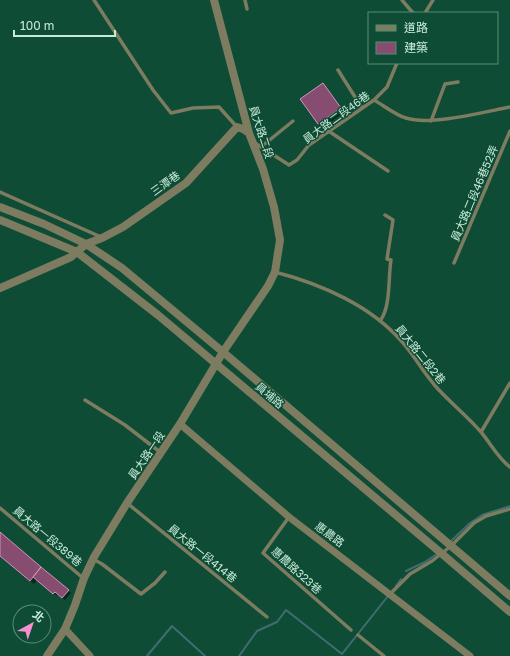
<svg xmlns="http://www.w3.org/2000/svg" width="510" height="656" font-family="'Golos Text','Noto Sans TC',sans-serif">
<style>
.shadow{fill:#0007}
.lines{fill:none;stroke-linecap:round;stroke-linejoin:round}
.stream{stroke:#416c71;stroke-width:2}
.building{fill:#874d71;stroke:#d494ba}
.service{stroke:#7d7b60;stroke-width:3.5}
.minor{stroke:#7d7b60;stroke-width:7}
.tertiary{stroke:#7d7b60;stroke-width:8}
.labels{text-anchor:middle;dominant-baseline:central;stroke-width:3;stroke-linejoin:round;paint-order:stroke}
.street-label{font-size:11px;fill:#c7ebd9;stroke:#0f4c35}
</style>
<rect width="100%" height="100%" fill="#0f4c35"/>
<path class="shadow" d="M326,88l18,24 -21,16 -21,-28z
M0,534l71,59 -6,7 -7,-6 -1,2 -20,-16 -3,4 -34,-28z"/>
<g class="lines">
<path class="stream" d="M450,542l20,-19 12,-8 28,-9
M406,571l19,-9 13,-9
M396,586l5,-7
M147,656l25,-30 33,30
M239,656l18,-25 20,-9 9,-12 56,44 46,-58"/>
</g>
<path class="building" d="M323,83l18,25 -23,16 -18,-25z
M0,532l41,35 -11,14 -30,-25z
M41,567l28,23 -7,8 -7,-6 -2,2 -20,-17z"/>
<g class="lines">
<path class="service" d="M94,0l59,90 18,23 22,-5 26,-1 18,20
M245,0l2,9
M402,0l11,13
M425,13l8,-13
M338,70l24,38
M374,100c9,5 23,16 32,18 25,8 78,-6 104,-11
M431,121l14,-37 13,-2
M330,132l58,39
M255,143l34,22 8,-5 12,-15 65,-45 13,-13 10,-24
M261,147l32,-26
M0,192l101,45
M454,263l56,-132
M275,272c46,12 97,34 128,71 13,15 22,32 35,46 14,15 30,28 43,43 10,12 17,26 29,35
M380,321c11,-14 8,-43 11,-61l-4,-1 6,-39 -8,-5
M85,400l40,25 35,27
M481,432l29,-49
M127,503l140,114
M0,508l83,70
M289,517l-26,36 88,77
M93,559l9,5 39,30 14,-11 10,-11
M390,594l20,-20 22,-13 19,-15 23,-23 12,-7 24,-7
M358,635l26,21"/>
<path class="minor" d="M180,424l109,93 181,139
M65,629l25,27"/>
<path class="tertiary" d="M0,207l44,17 42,20 36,24 101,84 287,244
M0,220l77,32 81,63 283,238 69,59
M0,288l71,-31 15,-13 16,-6 21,-11 63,-44 51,-56 6,2 6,4
M47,656l18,-27 10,-24 9,-27 10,-21 33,-54 53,-79 43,-72 45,-66 7,-14 5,-32 -6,-33 -11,-38 -14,-36 -35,-133"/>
</g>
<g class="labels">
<g class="street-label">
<text transform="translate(336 117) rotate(-36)">員大路二段46巷</text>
<text transform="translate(262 132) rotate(72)">員大路二段</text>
<text transform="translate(165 183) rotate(-36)">三潭巷</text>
<text transform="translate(474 193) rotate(-67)">員大路二段46巷52弄</text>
<text transform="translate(421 354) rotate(51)">員大路二段2巷</text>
<text transform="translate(270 395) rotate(40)">員埔路</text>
<text transform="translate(146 455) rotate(-56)">員大路一段</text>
<text transform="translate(330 534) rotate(37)">惠農路</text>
<text transform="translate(48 536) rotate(40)">員大路一段389巷</text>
<text transform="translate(203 553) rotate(39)">員大路一段414巷</text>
<text transform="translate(297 570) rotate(42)">惠農路323巷</text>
</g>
</g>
<rect x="368" y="12" width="130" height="52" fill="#0f4c35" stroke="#598c77"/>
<rect x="376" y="25" width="20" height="6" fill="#7d7b60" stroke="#598c77"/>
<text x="404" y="32" font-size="12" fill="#c7ebd9">道路</text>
<rect x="376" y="42" width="20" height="12" fill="#874d71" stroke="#598c77"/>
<text x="404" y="52" font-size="12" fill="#c7ebd9">建築</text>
<g transform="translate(32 624) rotate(40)"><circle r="19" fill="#0f4c35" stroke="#598c77"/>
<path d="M0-3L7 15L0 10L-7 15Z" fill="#f690d0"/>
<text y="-6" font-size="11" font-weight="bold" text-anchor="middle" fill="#c7ebd9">北</text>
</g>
<path d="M14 30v6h101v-6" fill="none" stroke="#c7ebd9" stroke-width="2"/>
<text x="20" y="30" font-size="12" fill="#c7ebd9" stroke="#0f4c35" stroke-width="3" paint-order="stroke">100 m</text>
</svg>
